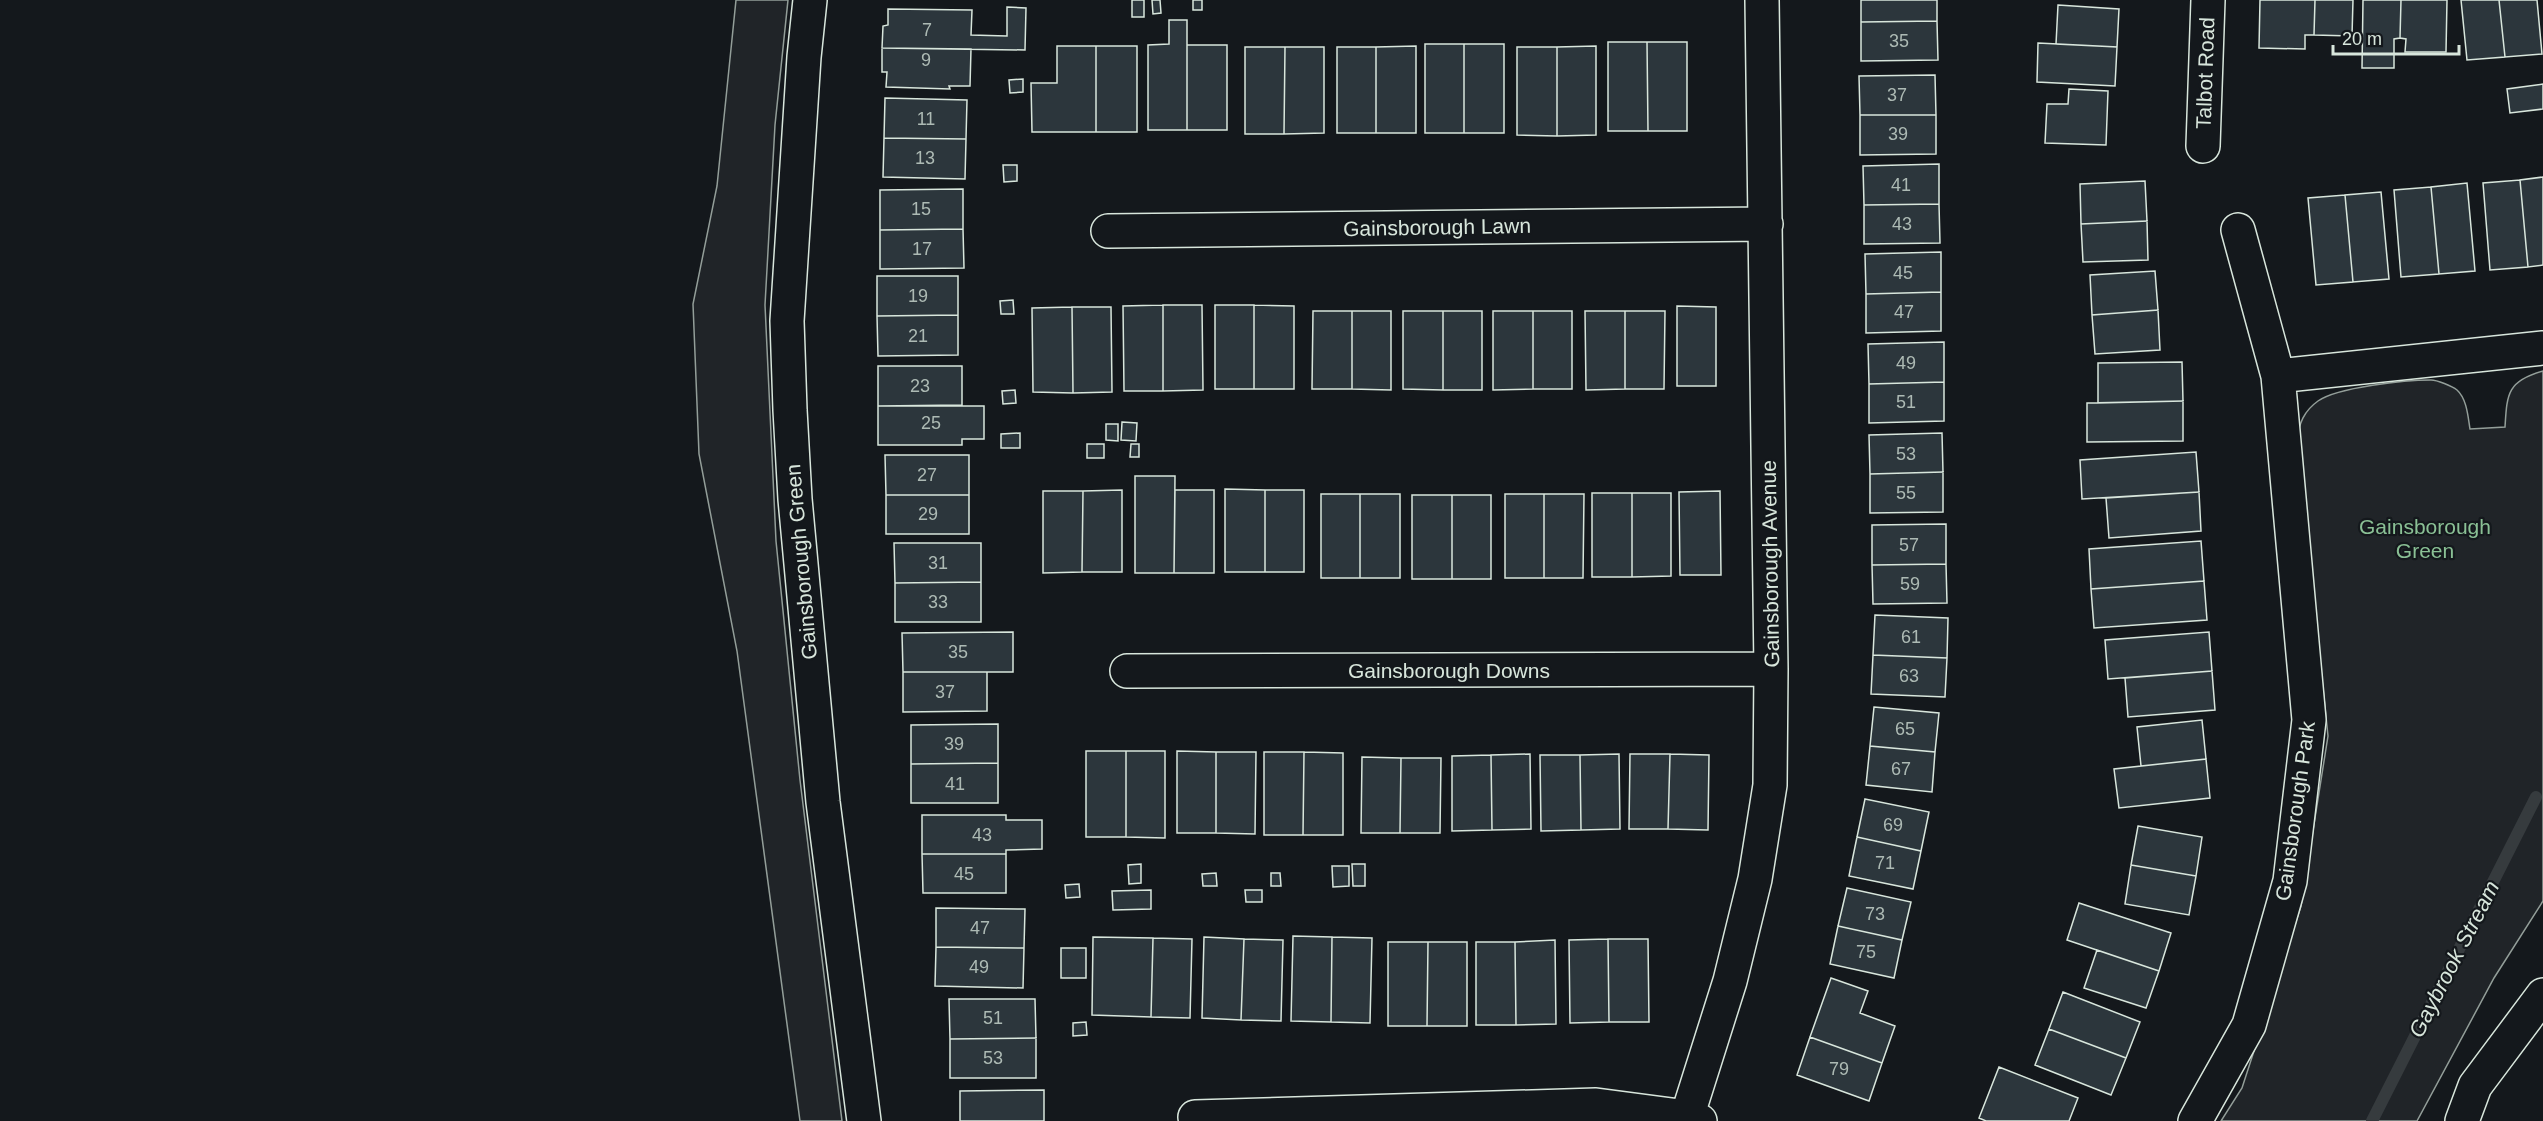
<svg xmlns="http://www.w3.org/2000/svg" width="2543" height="1121" font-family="Helvetica,sans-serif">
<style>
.green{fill:#202428;stroke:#939e99;stroke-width:1.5}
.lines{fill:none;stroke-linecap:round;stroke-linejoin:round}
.stream{stroke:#363b3e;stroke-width:12}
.building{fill:#2c363c;stroke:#d8e6dc;stroke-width:1.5}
.minor-casing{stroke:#d8e6dc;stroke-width:36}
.minor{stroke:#14181c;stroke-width:33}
.labels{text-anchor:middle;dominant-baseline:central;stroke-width:4.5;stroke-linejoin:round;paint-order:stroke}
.number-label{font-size:18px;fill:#adbab4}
.street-label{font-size:21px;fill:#d8e6dc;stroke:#14181c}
.park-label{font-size:21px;fill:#8ac095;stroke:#14181c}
.water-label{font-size:22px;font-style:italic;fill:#d8e6dc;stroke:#14181c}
</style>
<rect width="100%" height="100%" fill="#14181c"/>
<path class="green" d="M736,0h52l-13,125 -10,180 11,236 24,239 42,341h-42l-63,-470 -38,-197 -6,-150 24,-118z
M2543,371v530l-49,77 -77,143h-196l21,-33 59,-182 27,-170 -31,-296c2,-17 7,-29 21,-39 20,-14 88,-21 113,-21 6,0 21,6 26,10 10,9 11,27 13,39l35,-2c2,-33 2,-46 38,-56z"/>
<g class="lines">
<path class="stream" d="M2372,1121l164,-324"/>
</g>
<path class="building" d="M1132,0h12v17h-12z
M1152,0h8l1,13 -8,1z
M1193,0h9v10h-9z
M1861,0h76v21l-76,1z
M2260,0h55l-1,35h-9v14l-46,-1z
M2315,0h38l-1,36 -38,-1z
M2363,0h38l-1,38 -6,1v29h-32z
M2401,0h46l-1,52h-41l1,-13 -6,-1z
M2461,0h38l6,57 -38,3z
M2499,0h38l5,54 -37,3z
M2058,5l61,4 -2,38 -61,-3z
M1007,7l19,1 -1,42 -143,-2 1,-22 5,-1v-16l84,1 -1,25 36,1z
M1169,20h18v110h-39v-85l21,-1z
M1937,21l1,39 -77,1v-39z
M1608,42h39l1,89h-40z
M1647,42h40v89h-39z
M2038,43l79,4 -2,39 -78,-4z
M1425,44h39v89h-39z
M1464,44h40v89h-40z
M1187,45h40v85h-40z
M1057,46h39v86h-64l-1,-49h26z
M1096,46h41v86h-41z
M1416,46v87h-40v-86z
M1596,46v89l-39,1v-89z
M1245,47h40l-1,87h-39z
M1285,47h39v86l-40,1z
M1337,47h39v86h-39z
M1517,47h40v89l-40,-1z
M882,48l89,1 -1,37h-21l1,3 -64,-2 1,-15h-5z
M1935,75l1,40h-76l-1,-39z
M1023,79v13l-13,1 -1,-13z
M2543,84v25l-33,4 -3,-24z
M2069,89l39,2 -2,54 -61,-2 2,-39h21z
M885,98l82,2 -1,39 -82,-1z
M1860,115h76v39l-76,1z
M884,138l82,1 -1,40 -82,-2z
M1939,164v40l-75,1 -1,-39z
M1003,165h14v16l-13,1z
M2543,177v88l-15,2 -8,-87z
M2520,180l8,87 -38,3 -7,-87z
M2145,181l2,40 -66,3 -1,-40z
M2467,183l8,88 -36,3 -8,-87z
M2431,187l8,87 -38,3 -7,-87z
M963,189v40l-83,1v-40z
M2381,192l8,87 -36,3 -8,-87z
M2345,195l8,87 -37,3 -8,-87z
M1939,204l1,39 -76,1v-39z
M2147,221l1,39 -65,2 -2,-38z
M963,229l1,39 -84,1v-39z
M1941,252v40l-75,2 -1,-40z
M2155,271l3,39 -66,5 -2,-40z
M877,276h81v39l-81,1z
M1941,292v39l-75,2v-39z
M1013,300l1,14h-13l-1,-13z
M1163,305v86h-39l-1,-85z
M1163,305h39l1,85 -40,1z
M1215,305h39v84h-39z
M1254,305l40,1v83h-40z
M1677,306l39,1v79h-39z
M1072,307l1,86 -40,-1 -1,-84z
M1072,307h39l1,85 -39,1z
M2158,310l2,40 -65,4 -3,-39z
M1313,311h39v78h-40z
M1352,311h39v79l-39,-1z
M1403,311h40v79l-40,-1z
M1443,311h39v79h-39z
M1493,311h40v78l-40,1z
M1533,311h39v78h-39z
M1585,311h40v78l-39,1z
M1625,311h40l-1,78h-39z
M958,315v40l-80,1 -1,-40z
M1944,342v40l-75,2 -1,-40z
M2182,362l1,39 -85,2v-40z
M878,366h84v39l-84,1z
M1944,382v39l-75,2v-39z
M1015,390l1,13 -13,1 -1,-13z
M2183,401v40l-96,1v-39z
M878,406h106v33h-22v6h-84z
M1122,422l15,1 -1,18 -15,-1z
M1106,424h12v17l-12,-1z
M1020,433v15h-19v-14z
M1942,433l1,39 -73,2 -1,-39z
M1087,444h17v14h-17z
M1131,444h8v13h-9z
M2196,452l3,40 -117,7 -2,-39z
M885,455h84v40h-83z
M1943,472v40l-73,1v-39z
M1135,476h40l-1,97h-39z
M1225,489l40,1v82h-40z
M1122,490v82h-40l1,-81z
M1175,490h39v83h-40z
M1265,490h39v82h-39z
M1043,491h40l-1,81 -39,1z
M1720,491l1,84h-41l-1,-83z
M2199,492l2,39 -92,7 -3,-40z
M1592,493h40v84h-40z
M1632,493h39v83l-39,1z
M1321,494h39v84h-39z
M1360,494h40v84h-40z
M1505,494h39v84h-39z
M1544,494h40l-1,84h-39z
M886,495h83v39h-83z
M1412,495h40v84h-40z
M1452,495h39v84h-39z
M1946,524v40l-74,1v-40z
M2201,541l3,40 -113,8 -2,-40z
M894,543h87v39l-86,1z
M1946,564l1,39 -74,1 -1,-39z
M2204,581l3,39 -113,8 -3,-39z
M981,582v40h-86v-39z
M1875,615l73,3 -1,40 -74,-3z
M1013,632v40h-110l-1,-39z
M2209,632l3,39 -104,8 -3,-39z
M1873,655l74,3 -2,39 -74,-3z
M2212,671l3,39 -87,7 -3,-39z
M903,672h84v39l-84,1z
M1874,707l65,6 -4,39 -65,-6z
M2202,720l4,39 -65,7 -4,-39z
M998,724v39l-87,1v-39z
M1870,746l65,6 -3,40 -66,-7z
M1086,751h40v86h-40z
M1126,751h39v87l-39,-1z
M1177,751l39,1v81h-39z
M1216,752h40l-1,82 -39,-1z
M1264,752h40l-1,83h-39z
M1304,752l39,1v82h-40z
M1530,754l1,75 -39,1 -1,-75z
M1619,754l1,75 -39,1 -1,-75z
M1630,754h40l-2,75h-39z
M1670,754l39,1 -1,75 -40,-1z
M1491,755l1,75 -40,1v-75z
M1540,755h40l1,75 -40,1z
M1362,757l39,1 -1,75h-39z
M1401,758h40l-1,75h-40z
M2206,759l4,39 -91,10 -5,-39z
M998,763v40h-87v-39z
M1865,799l64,13 -8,39 -64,-14z
M922,815h84v5h36v29l-36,1v4h-84z
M2138,826l64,11 -6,39 -65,-11z
M1857,837l64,14 -8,38 -64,-13z
M922,854h84v39h-83z
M1141,864v19l-12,1 -1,-19z
M1352,864h13v22h-12z
M2131,865l65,11 -7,39 -64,-11z
M1332,866h17v20l-16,1z
M1216,873l1,13h-14l-1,-12z
M1271,873h9l1,13h-10z
M1079,884l1,13 -14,1 -1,-13z
M1847,888l64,14 -9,38 -64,-14z
M1151,890v19l-38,1 -1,-19z
M1245,890h17v12h-16z
M2079,903l92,30 -12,38 -92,-31z
M936,908l89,1 -1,39 -88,-1z
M1838,926l64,14 -8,38 -64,-14z
M1293,936l39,1 -1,85 -40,-1z
M1093,937l60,1 -2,79 -59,-2z
M1204,937l40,2 -3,81 -39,-2z
M1332,937l40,1 -2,85 -39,-1z
M1153,938l39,1 -2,79 -39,-1z
M1244,939l39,1 -2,81 -40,-1z
M1608,939l1,83 -39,1 -1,-83z
M1608,939h40l1,83h-40z
M1555,940l1,84 -40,1 -1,-83z
M1388,942h40l-1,84h-39z
M1428,942h39v84h-40z
M1476,942h39l1,83h-40z
M936,947l88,1 -1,40 -88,-2z
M1061,948h25v30h-25z
M2097,950l62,21 -13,37 -62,-20z
M1831,978l37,13 -8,22 35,13 -13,37 -72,-26z
M2063,992l77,30 -14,36 -77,-29z
M949,999h86l1,39 -86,1z
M1086,1022l1,13 -14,1v-13z
M2049,1029l77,29 -15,37 -76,-30z
M1810,1037l72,26 -13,38 -72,-26z
M1036,1038v40h-86v-39z
M1999,1067l79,31 -9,23h-83l-7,-3z
M1044,1090v31h-84v-30z"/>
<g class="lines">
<g class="minor-casing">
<path id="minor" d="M810,0l-6,57 -17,264 3,89 5,89 28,303 41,319
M2203,146l5,-146
M1108,231l658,-7
M2278,376l265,-28
M1127,671l644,-2
M1195,1117l401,-12 91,12 13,4
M1687,1117l43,-136 25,-102 15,-94 1,-116 -9,-669
M2195,1121l54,-96 41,-144 19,-161 -31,-344 -40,-146
M2462,1121l13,-35 68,-91"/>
</g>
<use href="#minor" class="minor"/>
</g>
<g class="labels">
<g class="number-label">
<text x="927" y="30">7</text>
<text x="1899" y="41">35</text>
<text x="926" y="60">9</text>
<text x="1897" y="95">37</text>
<text x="926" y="119">11</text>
<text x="1898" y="134">39</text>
<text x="925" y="158">13</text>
<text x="1901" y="185">41</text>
<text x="921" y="209">15</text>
<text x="1902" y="224">43</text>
<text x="922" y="249">17</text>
<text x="1903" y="273">45</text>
<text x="918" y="296">19</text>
<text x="1904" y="312">47</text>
<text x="918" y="336">21</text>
<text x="1906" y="363">49</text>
<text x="920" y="386">23</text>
<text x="1906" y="402">51</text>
<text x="931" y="423">25</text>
<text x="1906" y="454">53</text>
<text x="927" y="475">27</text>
<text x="1906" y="493">55</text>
<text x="928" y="514">29</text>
<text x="1909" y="545">57</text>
<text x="938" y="563">31</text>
<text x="1910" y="584">59</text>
<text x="938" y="602">33</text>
<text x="1911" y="637">61</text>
<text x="958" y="652">35</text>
<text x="1909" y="676">63</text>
<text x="945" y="692">37</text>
<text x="1905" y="729">65</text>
<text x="954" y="744">39</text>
<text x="1901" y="769">67</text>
<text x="955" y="784">41</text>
<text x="1893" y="825">69</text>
<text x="982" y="835">43</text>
<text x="1885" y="863">71</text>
<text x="964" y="874">45</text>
<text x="1875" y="914">73</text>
<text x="980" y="928">47</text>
<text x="1866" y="952">75</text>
<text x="979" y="967">49</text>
<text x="993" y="1018">51</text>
<text x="993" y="1058">53</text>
<text x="1839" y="1069">79</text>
</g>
<g class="street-label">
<text transform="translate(2205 73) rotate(-88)">Talbot Road</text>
<text transform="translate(1437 227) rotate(-1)">Gainsborough Lawn</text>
<text transform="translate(801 562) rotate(-95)">Gainsborough Green</text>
<text transform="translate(1770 564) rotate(-91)">Gainsborough Avenue</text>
<text x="1449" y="670">Gainsborough Downs</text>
<text transform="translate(2295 811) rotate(-82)">Gainsborough Park</text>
</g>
<g class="park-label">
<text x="2425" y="526">Gainsborough<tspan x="2425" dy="24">Green</tspan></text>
</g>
<g class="water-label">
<text transform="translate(2454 959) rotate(-63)">Gaybrook Stream</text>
</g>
</g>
<path d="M2333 45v9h126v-9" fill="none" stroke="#d8e6dc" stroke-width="3"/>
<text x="2342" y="45" font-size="18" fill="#d8e6dc" stroke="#14181c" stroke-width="4.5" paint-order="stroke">20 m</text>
</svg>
